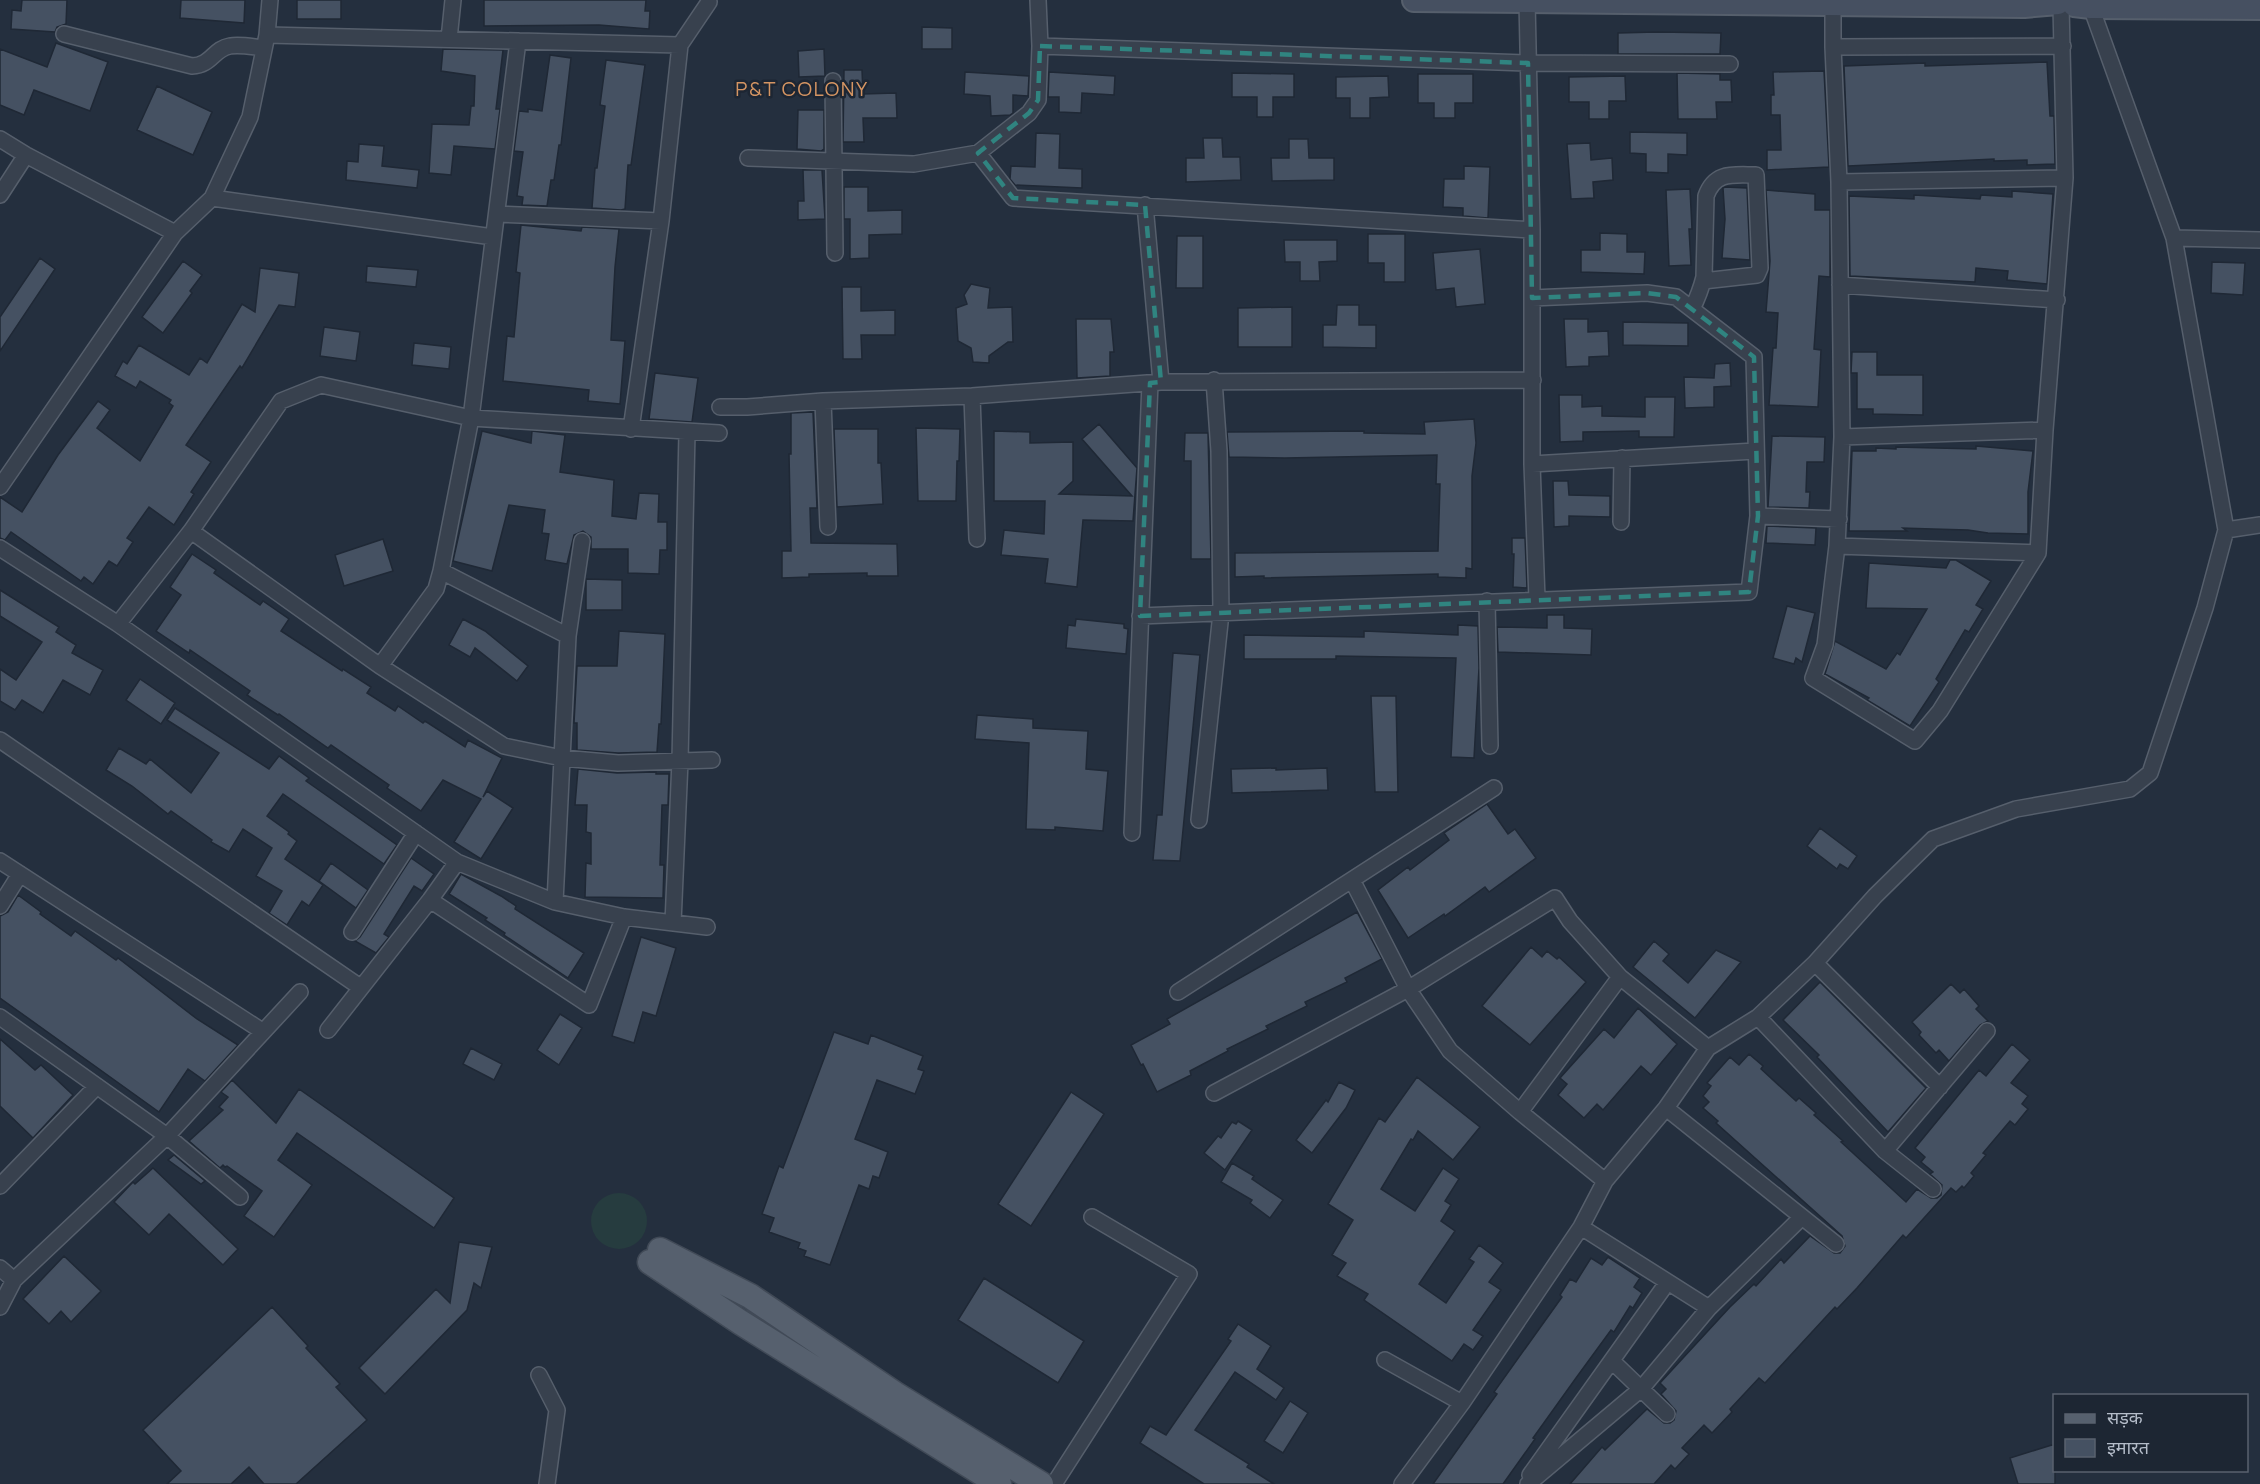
<svg xmlns="http://www.w3.org/2000/svg" width="2260" height="1484" font-family="Manrope,'Noto Sans Devanagari',sans-serif">
<style>
.green{fill:#263c3f}
.building{fill:#455162;stroke:#1f2835;stroke-width:1.5}
.lines{fill:none;stroke-linecap:round;stroke-linejoin:round}
.minor-casing{stroke:#565f6c;stroke-width:18}
.secondary-casing{stroke:#565f6c;stroke-width:26}
.primary-casing{stroke:#414a57;stroke-width:27}
.minor{stroke:#38414e;stroke-width:15}
.secondary{stroke:#465061;stroke-width:22}
.primary{stroke:#56606e;stroke-width:24}
.marked{fill:none;stroke:#308480;stroke-width:4.5;stroke-dasharray:12 8;stroke-linejoin:round}
.labels{text-anchor:middle;dominant-baseline:central;stroke-width:5;stroke-linejoin:round;paint-order:stroke}
.neighbourhood-label{font-size:20px;letter-spacing:1.5px;fill:#d59563;stroke:#1d2633}
</style>
<rect width="100%" height="100%" fill="#242f3e"/>
<path class="green" d="M591 1221a28 28 0 1 1 56 0a28 28 0 1 1-56 0Z"/>
<path class="building" d="M22,0h45l-1,24 -9,3 -2,5 -44,-3 1,-19 9,1z
M181,0h64l-1,23 -64,-5z
M297,0h44v19h-44z
M484,0h162l-1,11h5l-1,18 -50,-4 -115,1z
M922,27l30,1v21h-30z
M1657,32l64,1 -1,21h-102v-21z
M56,43l52,19 -18,49 -56,-21 -10,25 -24,-10v-56l47,18z
M443,49l60,1 -7,59h4l-5,40 -41,-3 -3,29 -22,-2 3,-49 37,1 2,-19h3l1,-30 -34,-5z
M824,49l1,27 -26,1 -1,-26z
M550,55l21,3 -10,87h-2l-5,35h-3l-4,26 -25,-1 1,-8 -6,-1 6,-44 -9,-1 5,-40 9,1v-3l14,2z
M606,60l39,5 -14,100h-3l-3,44 -4,1 -29,-2 3,-40h2l8,-62 -5,-1z
M2047,62l3,54h4l1,48 -28,1v-5l-33,1v-2l-146,7 -4,-100 81,-3v3z
M844,70h18l1,24 33,-1 1,25h-34l1,24h-21z
M1824,71l5,96 -62,3v-20h14l-1,-35h-9v-20h3l-1,-23z
M965,72l64,4 -1,20 -15,-1v18l-3,2 -19,1 -1,-20 -26,-2z
M1049,72l66,4 -1,19 -32,-2 -1,20 -22,-1v-15h-11z
M1232,73l62,1v23h-21v20h-16v-20h-25z
M1677,73l43,1v6h11l1,22h-16l1,17h-39z
M1418,74h55v29h-18v15h-21v-15h-16z
M1388,76l1,21 -19,1v20h-20v-20h-14v-21z
M1625,76l1,25h-17v18h-20v-17h-20v-25z
M157,86l55,26 -19,43 -56,-25z
M798,110h26v39l-3,2 -24,-2z
M1630,132l57,1v22l-19,-1v19l-22,-1v-18l-16,-1z
M1036,133l24,1 -1,34 23,1v19l-67,-3 -5,-6 1,-13 24,1z
M1203,138h19l1,19h17l1,23 -55,2v-24h18z
M1289,139h19l1,19h25v22l-62,1 -1,-23h18z
M1590,143l1,17 21,-2 1,22 -20,2 1,16 -23,1 -4,-55z
M359,144l25,2 -2,20 37,4 -2,18 -71,-8 1,-19 11,1z
M1464,166l26,1 -2,51 -25,-2v-8l-20,-1 1,-28h20z
M803,170h19l3,49 -27,1v-19h6z
M844,187h24v24l34,-1v24l-33,1v23l-19,1v-40h-6z
M1725,187l22,1 3,72 -28,-2 3,-39 -2,-31z
M1690,189l2,40h-3l2,36 -22,1 -3,-76z
M1766,190l49,4v16h15v67l-11,-1 -5,73 7,1 -3,57 -49,-2 4,-57h3l2,-35 -12,-1 4,-51z
M2012,191l41,3 -6,90 -40,-4 1,-9 -32,-3 -1,14 -125,-6 -1,-80 65,3v-4l66,4 1,-4 31,2z
M521,225l60,6 1,-4 37,2 -4,38 -4,73 14,1 -5,63 -32,-3 1,-11 -86,-9 4,-45 7,1 6,-64 -4,-1z
M1600,233l27,1v18h18l-1,22 -63,-2v-22h19z
M1368,234h37v48h-21v-19h-16z
M1177,236h26v52h-27z
M1284,240h53v21l-18,1 1,19h-20v-19h-15z
M1480,249l5,55 -29,3 -2,-19 -18,2 -3,-37z
M40,258l15,11 -55,82v-34z
M183,261l19,14 -12,16 2,2 -29,40 -21,-16z
M2212,262l33,1 -2,32 -32,-2z
M367,266l51,4 -2,17 -50,-5z
M260,268l39,5 -4,34 -16,-2 -37,63 -2,-2 -54,79 25,17 -20,30 3,2 -20,31 -25,-18 -22,31 6,4 -16,24 -8,-5 -16,23 -9,-7 -3,4 -70,-49 -6,8 -5,-2v-41l22,15 36,-57 40,-54 12,9 -13,18 43,33 33,-55 -4,-3 2,-3 -31,-19 -4,7 -21,-12 8,-15 4,3 12,-19 50,30 11,-17 7,5 35,-59 13,8z
M971,284l19,4 -2,20 24,-1 1,35h-5l-19,14v7l-16,-1 -2,-14 -13,-7 -2,-33 11,-4 -3,-9z
M842,287h19v24l34,-1v25h-34l1,24h-19z
M1337,305h22v20h17v23l-53,-1v-22h13z
M1292,307v40h-54v-39z
M1076,319h35l3,33h-4v24l-33,2z
M1564,319h24v13l20,-1 1,25 -20,1v9l-23,1z
M1623,322l65,1v23l-65,-1z
M324,327l36,5 -4,29 -36,-5z
M414,343l37,4 -2,22 -37,-4z
M1852,352h25v23h46v40l-50,-1v-5h-16v-36h-6z
M1730,363l1,23 -17,1v20l-29,1 -1,-31 30,1 1,-14z
M655,373l43,5 -6,44 -43,-3z
M1559,395h23v12l20,-1v10l43,1v-20h30l-1,40h-35v-6l-56,1v9l-23,1z
M813,412l4,96h-7l1,35 86,1 1,32h-31v-3l-58,1v3l-27,1v-27h9l-2,-97h2v-41z
M1474,419l2,24 -4,33v93l-6,-1v10l-28,-1v-3l-174,4v-2l-29,1v-24l203,-2 2,-67h-4l1,-29 -152,3 -56,-1 -2,-25 137,-1v2l61,1 -1,-12z
M1099,424l38,44 -4,53 -50,-1 -6,67 -32,-4 3,-24 -47,-4 3,-25 40,4 1,-33h-51v-70l36,1v11l43,-1v39l-14,13 73,2 -50,-57z
M916,428l44,1 -1,32h-2l-1,40h-38z
M834,429h44v34h3l2,41 -46,3z
M482,431l49,12 1,-12 33,4 -5,37 54,8 -2,36 24,3 3,-26 20,1 -1,28h9v28h-7l-1,24 -31,-1v-24h-37v-12l-8,-6 -9,4 -7,29 -22,-4 4,-26 -7,-1 3,-23 -36,-5 -17,66 -39,-10z
M1185,433h23l3,126h-20v-98h-7z
M1772,436l53,1 -1,25h-17l-1,30h4l-1,16 -41,-1z
M1976,446l57,5 -5,41v42l-40,-1 -20,-3 -35,-1 -30,-1 4,3h-58l3,-80h24v-3l20,1v-2l80,2z
M1553,481h15l1,14 41,1v21l-41,-1v10l-15,1z
M1767,526l49,2 -1,17 -49,-2z
M1512,538h13l2,50 -14,-1 1,-33h-2z
M383,539l10,32 -49,15 -9,-31z
M192,554l24,16 -2,3 46,32 3,-4 26,18 -8,12 61,40 1,-2 28,18 -4,6 28,18 3,-5 25,17 2,-2 40,26 3,-7 34,18 -19,39 4,-6 26,17 -32,51 -27,-17 27,-43 -38,-19 -22,31 -34,-23 2,-3 -58,-40 -3,3 -49,-34 -1,1 -31,-20 3,-4 -60,-41 -1,3 -33,-22 25,-36 -11,-8z
M1950,560h6l35,21 -15,24 7,4 -14,23 -4,-2 -29,49 3,3 -29,44 -43,-26 2,-2 -44,-24 10,-33 51,28 11,-16 3,2 27,-46 -61,-1 3,-45 77,5z
M586,579l36,1v30h-36z
M0,590l59,37 -3,5 20,13 -4,8 31,17 -13,25 -27,-15 -20,33 -21,-13 -7,10 -15,-9v-32l16,11 26,-38 -42,-26z
M1787,606l28,7 -13,49 -6,-4 -2,6 -21,-6z
M1547,615h17v13l28,1 -1,26 -93,-3 -1,-25 50,1z
M463,619l22,12 43,35 -11,15 -42,-33 -5,9 -21,-12z
M1076,619l48,5v4l4,1 -2,25 -60,-6 2,-23 7,1z
M1458,625l20,1 1,42 -5,90 -23,-1 5,-99 -120,-2v3h-92v-24l120,2v-6l94,4z
M619,631l46,3 -4,90h-2l-2,28 -39,1 -41,-3v-27h-3l3,-57h40z
M1173,653l27,2 -20,206 -27,-1 4,-45h5z
M140,679l35,24 -14,21 -35,-24z
M1371,696h25l2,96h-23z
M175,708l94,61 10,-13 30,22 -3,3 91,64 -13,19 -101,-70 -16,22 22,16 -1,2 9,7 -12,18 38,26 -14,21 -7,-5 -15,24 -18,-12 13,-22 -26,-15 16,-28 -29,-19 -14,23 -18,-10 1,-2 -41,-29 -3,3 -36,-28 -26,-16 13,-22 27,16 4,-5 41,34 28,-40 -52,-33z
M977,715l56,4v9l55,3 -2,38 22,2 -5,60 -48,-4v3l-29,-1 3,-86 -54,-4z
M1276,768v2l51,-2 1,22 -96,3 -1,-24z
M578,769l39,4 39,-1v2h13l-1,31h-6l-2,60h4l-1,33 -78,-1 1,-34 5,1v-31l-5,-1 1,-27h-12z
M1487,804l21,30 7,-5 21,29 -47,34 -4,-5 -40,29 -1,-2 -36,24 -30,-48 30,-23 2,3 39,-30 -5,-7z
M1820,828l37,28 -9,13 -8,-5 -3,5 -30,-23z
M411,858l23,16 -12,17 -8,-5 -30,48 5,3 -13,16 -21,-12 5,-4z
M331,863l37,27 -12,18 -37,-27z
M461,874l40,22 15,10 -1,3 69,44 -16,25 -64,-43 1,-2 -20,-13 2,-2 -38,-24z
M18,895l23,17 -1,2 31,22 4,-5 41,29 2,-2 79,61 41,26 -33,36 -17,-12 -29,43 -159,-114v-82l8,-4z
M1357,912l25,47 -37,19 2,4 -42,20 2,4 -41,20 2,3 -41,20 1,2 -38,20 1,4 -34,17 -14,-28 -2,1 -10,-20 39,-21 -3,-5z
M641,937l35,11 -20,68 -13,-4 -9,31 -22,-7z
M1654,941l15,13 -6,7 25,22 28,-33 25,12 -46,56 -62,-51z
M1531,947l11,10 5,-6 10,8 2,-2 27,25 -56,63 -48,-39z
M1820,982l106,106 -38,44 -71,-75 2,-2 -36,-35z
M1951,984l9,9 4,-4 15,17 -3,3 12,12 -8,4 -31,36 -10,-11 -3,3 -17,-18 2,-3 -9,-10z
M1638,1008l39,36 -26,31 -10,-9 -38,44 -6,-6 -13,14 -26,-23 9,-11 -7,-6 44,-49 10,9z
M560,1014l22,14 -23,37 -22,-15z
M834,1032l34,12 3,-9 52,21 -5,13 6,2 -9,23 -38,-14 -22,59 33,13 -9,26 -6,-2 -4,13 -10,-4 -29,80 -26,-9 2,-5 -8,-3 2,-5 -31,-11 5,-14 -12,-4 17,-48 4,2z
M0,1039l35,31 6,-5 32,30 -40,43 -33,-32z
M2012,1044l18,16 -19,23 17,13 -6,8 6,5 -13,16 -5,-4 -27,32 3,2 -15,18 3,3 -10,12 -2,-2 -6,6 -5,-4 -45,50 -3,-3 -46,53 -20,21 -2,-2 -70,76 -6,-5 -29,31 2,3 -20,21 -8,-8 -22,23 7,6 -14,15 -4,-4 -17,19h-84l32,-37 3,3 42,-41 17,14h6l4,-3 2,-9 -15,-17 5,-5 -6,-6 70,-76 24,-23 2,2 25,-27 3,4 26,-27 24,17h6l5,-7 -3,-10 -126,-113 2,-2 -15,-13 6,-6 -6,-6 8,-10 -4,-3 23,-26 9,8 10,-11 14,12 -2,3 35,32 3,-3 17,15 -2,2 29,26 -2,1 65,60 11,-13 14,9h6l4,-3 1,-10 -12,-11 3,-2 -12,-10 4,-5 -10,-9 64,-78 7,6z
M471,1048l31,16 -8,16 -31,-16z
M1417,1077l63,50 -27,33 -35,-29 -5,9 -2,-1 -30,50 34,22 28,-43 16,11 -14,22 6,4 -10,16 14,10 -36,53 27,19 28,-41 -5,-3 10,-14 24,18 -14,19 12,8 -28,40 10,6 -10,14 -9,-6 -12,17 -88,-61 4,-6 -31,-18 9,-13 -14,-8 21,-35 -25,-16 51,-86 6,4z
M232,1080l44,43 23,-34 155,109 -20,30 -137,-95 -19,27 34,25 -38,52 -30,-21 18,-25 -35,-25 -2,1 -2,-2 -3,3 -31,-27 34,-31 -4,-3 9,-10 -7,-5z
M1339,1082l16,8 -9,18 -34,45 -16,-13 30,-40 2,2z
M1071,1092l33,22 -73,112 -33,-22z
M1238,1121l14,9 -27,40 -21,-17 14,-17 3,2 11,-16 4,2z
M174,1155l31,26 -4,3 -33,-24z
M1232,1163l22,13 -2,3 31,21 -13,18 -20,-15 2,-3 -31,-18z
M153,1168l85,81 -15,16 -54,-51 -20,21 -35,-33 19,-20 2,2z
M459,1242l33,5 -11,41 -7,-5 -7,27 -82,84 -26,-26 77,-79 14,14z
M64,1256l37,35 -30,31 -10,-11 -12,13 -26,-25z
M1608,1257l32,21 -6,9 8,6 -9,15 -3,-2 -16,26 -3,-2 -35,48 -43,60 2,1 -32,45h-70l64,-90 -3,-2 68,-95 -2,-2 10,-16 6,3 15,-24 11,7z
M984,1278l100,63 -26,42 -100,-63z
M272,1307l36,39 -2,2 34,36 -4,3 31,33 -71,64h-32l-15,-17 -18,17h-64l14,-13 -38,-41z
M1238,1324l33,22 -14,23 27,19 -8,12 -41,-28 -40,58 54,34 -2,3 27,17h-70l-64,-41 10,-17 16,9 65,-94 -3,-2z
M1290,1401l18,12 -25,40 -19,-12z
M2055,1444v40h-37l-8,-26z"/>
<g class="lines">
<g class="minor-casing">
<path id="minor" d="M1527,1l5,229v234l5,135
M1833,4v43l6,135 3,255 -5,109 -12,99 -12,33 102,63 25,-30 98,-158 7,-123 20,-252 -4,-172
M64,34l128,32c20,-1 21,-17 38,-20 10,-2 23,1 34,2
M267,35l413,10
M449,39l4,-39
M1040,46l488,17 202,1
M1833,47l230,-1
M833,81l2,172
M0,139l26,16 149,78
M978,153l51,-40 9,-13 2,-54 -2,-46
M748,158l166,6 64,-11 35,45 519,32
M1839,182l226,-4
M0,195l26,-40
M212,198l281,39
M1145,205l16,177
M497,214l164,7
M2174,238l86,2
M1840,285l217,15
M1692,309c5,-10 9,-20 12,-32l2,-81c9,-25 27,-21 50,-21l4,93 -3,7 -54,6
M972,396l5,143
M823,401l5,126
M720,407h27l76,-6 149,-5 189,-14 372,-2
M631,429l30,-208 19,-176 29,-43
M1842,437l203,-7
M1532,464l223,-13
M0,487l175,-254 37,-35 38,-81 17,-82 3,-35
M1758,516l81,3
M1621,522l1,-64
M2226,530l34,-5
M191,531l189,135 124,80 58,12 56,5 94,-3
M1837,546l201,7
M0,548l118,76 339,238 98,40 69,15 83,10
M441,571l127,65 -13,266
M1487,601l3,145
M1140,616l609,-24 9,-76 -4,-159 -78,-60 -29,-4 -115,5
M118,624l73,-93 90,-130 40,-16 150,33 248,15
M568,636l14,-95
M380,666l56,-77 5,-18 30,-153 47,-377
M0,740l360,247
M1199,820l22,-207 -2,-162 -5,-71
M1132,833l18,-450
M0,861l262,170
M1352,880l56,109 42,62 70,61 85,69
M430,900l159,105 35,-88
M0,906l20,-32
M673,923l7,-162 7,-329
M352,932l64,-99
M1815,963l60,-67 58,-57 83,-30 114,-20 20,-16 55,-165 21,-78 -52,-292 -83,-231
M1178,992l316,-204
M0,1017l167,119 73,61
M1758,1017l127,134 48,38
M328,1030l102,-130 27,-38
M1214,1093l194,-104 147,-91 15,23 50,56 88,71
M1666,1108l170,136
M1520,1112l100,-135
M1885,1151l102,-120
M0,1186l97,-100
M1581,1227l128,81
M0,1268l14,12 153,-144 133,-144
M0,1307l14,-27
M1385,1360l77,43
M1612,1361l55,53
M539,1375l18,35 -10,74
M1530,1475l137,-192
M1054,1484l135,-210 -97,-57
M1402,1484l60,-81 119,-176 24,-46 61,-73 42,-60 50,-31 57,-54 125,124
M1528,1484l113,-95 68,-81 93,-91"/>
</g>
<g class="secondary-casing">
<path id="secondary" d="M1414,0l610,6 34,-3
M2074,5l17,2 169,1"/>
</g>
<g class="primary-casing">
<path id="primary" d="M660,1250l90,46 145,98 146,90
M650,1262l90,60 259,162"/>
</g>
<use href="#minor" class="minor"/>
<use href="#secondary" class="secondary"/>
<use href="#primary" class="primary"/>
</g>
<path class="marked" d="M1040,46l488,17 4,235 115,-5 29,4 78,60 4,159 -9,76 -609,24 10,-233 11,-1 -16,-177 -132,-7 -35,-45 51,-40 9,-13z"/>
<g class="labels">
<g class="neighbourhood-label">
<text x="802" y="88">P&amp;T COLONY</text>
</g>
</g>
<rect x="2053" y="1394" width="195" height="78" fill="#1d2633" stroke="#59626f" stroke-width="1.5"/>
<rect x="2065" y="1414" width="30" height="9" fill="#56606e" stroke="#59626f" stroke-width="1.5"/>
<text x="2107" y="1424" font-size="18" fill="#b4bcc9">सड़क</text>
<rect x="2065" y="1439" width="30" height="18" fill="#455162" stroke="#59626f" stroke-width="1.5"/>
<text x="2107" y="1454" font-size="18" fill="#b4bcc9">इमारत</text>
</svg>
